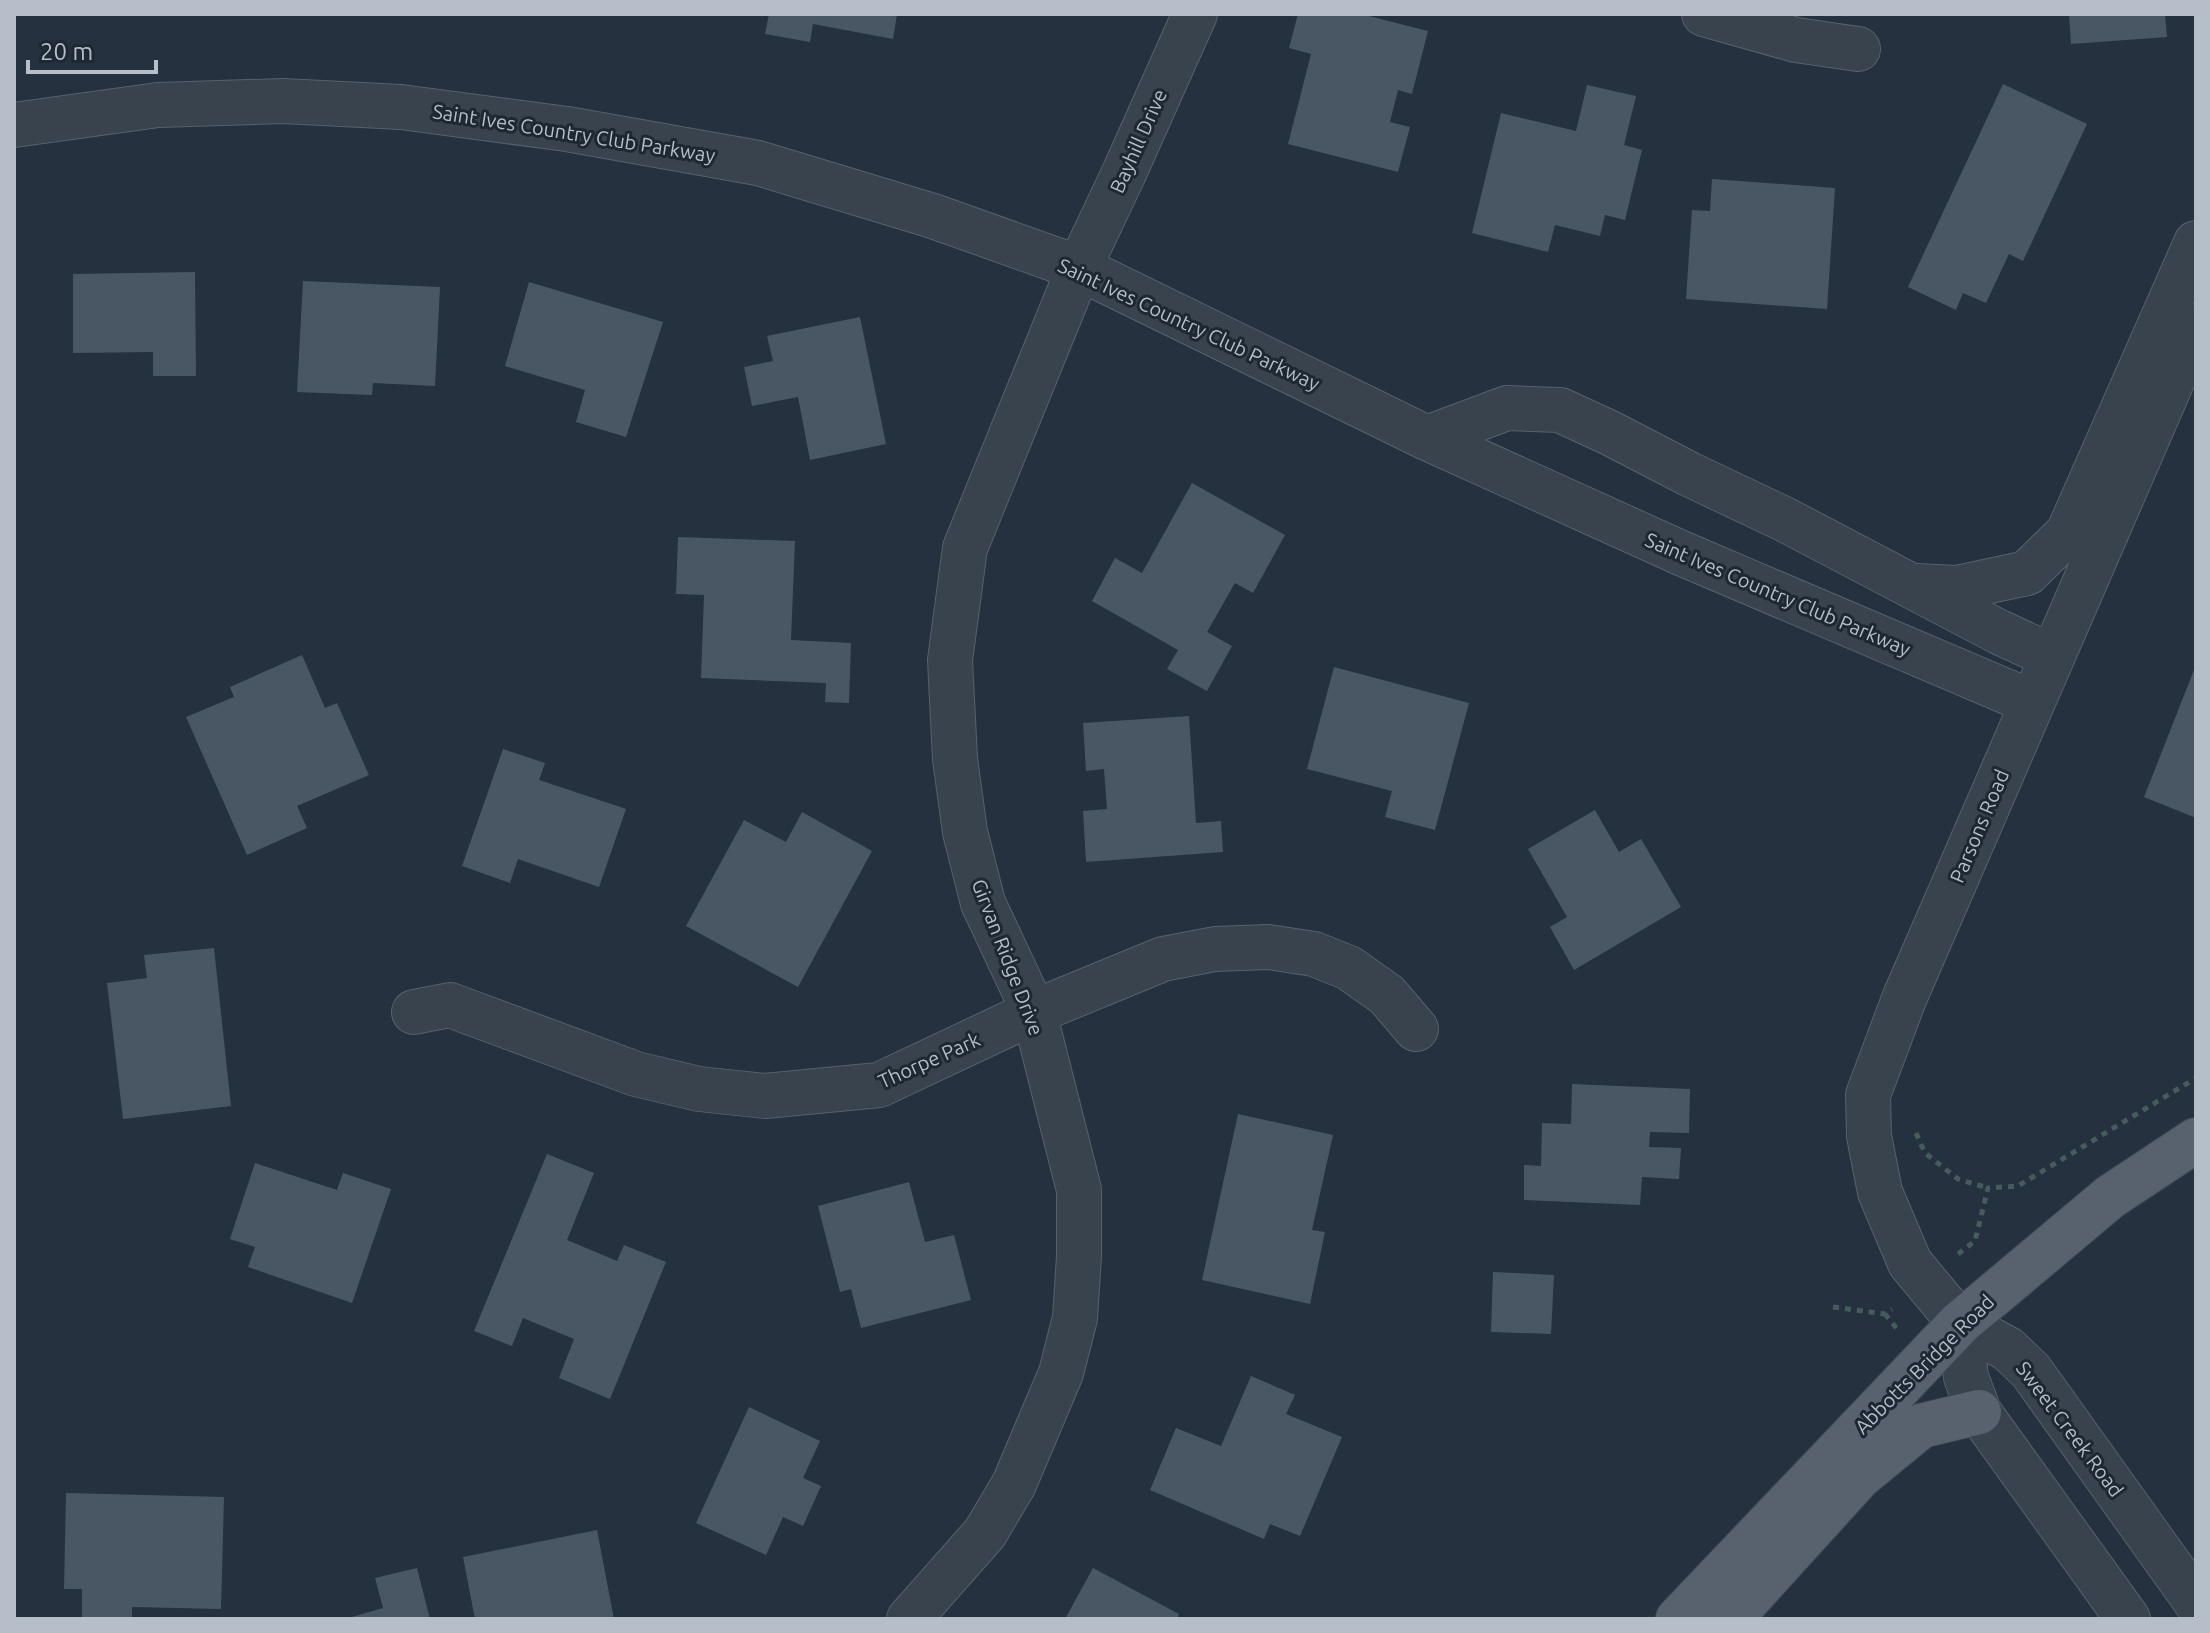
<svg xmlns="http://www.w3.org/2000/svg" width="2210" height="1633" font-family="Ubuntu,sans-serif">
<style>
.building{fill:#495764}
.lines{fill:none;stroke-linecap:round;stroke-linejoin:round}
.minor-casing{stroke:#57616c;stroke-width:46}
.major-casing{stroke:#424c57;stroke-width:46}
.path{stroke:#455b5c;stroke-width:5;stroke-dasharray:6 6;stroke-linecap:butt}
.minor{stroke:#39434e;stroke-width:44}
.major{stroke:#57626e;stroke-width:44}
.labels{text-anchor:middle;dominant-baseline:central;stroke-width:6;stroke-linejoin:round;paint-order:stroke}
.street-label{font-size:20px;fill:#b5bec9;stroke:#1e2833}
</style>
<rect width="100%" height="100%" fill="#25313e"/>
<path class="building" d="M769,14h128l-4,25 -80,-15 -3,18 -45,-8z
M1298,14h63l67,17 -16,63 -14,-4 -8,32 20,5 -12,45 -110,-28 23,-90 -22,-6z
M2069,14h96l2,23 -96,7z
M2003,84l84,40 -64,137 -14,-7 -23,49 -23,-10 -7,17 -48,-23z
M1587,85l49,11 -12,49 18,5 -17,70 -20,-5 -5,21 -45,-11 -7,27 -76,-19 29,-120 75,18z
M1712,179l123,9 -8,121 -141,-10 6,-89 18,1z
M195,272l1,104h-43v-24l-80,1v-79z
M303,281l137,6 -5,99 -62,-3 -1,12 -75,-3z
M529,282l134,40 -37,115 -50,-15 9,-32 -80,-24z
M860,317l26,127 -76,16 -12,-63 -46,9 -8,-39 29,-6 -6,-25z
M1192,483l93,52 -32,58 -18,-10 -28,49 25,14 -25,45 -40,-22 11,-19 -86,-49 23,-43 27,15z
M678,537l117,4 -4,99 60,3 -2,60 -24,-1 1,-19 -125,-5 3,-83 -28,-1z
M302,655l23,53 12,-5 32,72 -72,31 10,22 -60,27 -61,-138 48,-20 -4,-10z
M2196,665v153l-52,-21z
M1334,667l135,36 -34,127 -50,-13 7,-26 -85,-22z
M1189,716l7,107 25,-2 2,31 -137,10 -3,-51 24,-2 -3,-40 -18,2 -3,-48z
M503,749l42,14 -6,17 87,29 -27,78 -81,-28 -8,24 -48,-17z
M1595,810l24,42 22,-13 40,68 -107,63 -24,-43 17,-10 -39,-68z
M802,812l70,39 -74,136 -112,-61 58,-106 42,22z
M214,948l17,158 -108,13 -16,-136 40,-5 -3,-23z
M1572,1084l118,5 -1,44 -39,-1 -1,15 32,1 -2,31 -37,-2 -2,28 -116,-5v-35l17,1 1,-43 29,1z
M1238,1114l95,21 -21,95 13,2 -15,72 -108,-24z
M547,1154l47,19 -27,67 50,21 7,-16 42,17 -56,137 -51,-21 15,-39 -51,-21 -11,28 -38,-15z
M255,1163l82,27 6,-17 48,16 -39,114 -104,-36 7,-20 -25,-8z
M909,1182l16,60 29,-7 17,65 -110,28 -10,-39 -11,3 -22,-86z
M1493,1272l61,3 -3,59 -60,-2z
M1251,1376l44,19 -9,19 56,23 -42,99 -30,-12 -6,15 -114,-49 26,-62 45,18z
M749,1407l71,34 -17,37 18,8 -18,40 -20,-9 -17,38 -70,-32z
M66,1493l158,4 -3,112 -89,-2v12h-50v-30h-18z
M597,1530l17,89h-139l-12,-62z
M417,1568l13,51h-85l38,-11 -8,-30z
M1093,1568l86,46 -2,5h-112z"/>
<g class="lines">
<g class="minor-casing">
<path id="minor" d="M1704,14l92,26 62,9
M14,125l144,-20 125,-4 118,6 166,22 191,34 175,53 146,52 348,170 254,115 350,149
M2196,326l-292,673 -36,96 1,41 11,56 30,71 50,60 48,26 23,22 165,231
M1427,438l80,-30 53,2 50,23 79,41 95,45 215,113 52,24
M1917,586l40,2 70,-15 41,-40 128,-290
M414,1012l36,-7 186,69 63,15 66,7 114,-11 155,-73 129,-53 52,-10 53,-2 46,7 35,14 38,27 29,34
M1960,1323l6,54 13,35 149,207
M909,1619l76,-86 29,-49 47,-111 14,-55 4,-62v-66l-45,-178 -51,-109 -18,-71 -10,-73 -5,-99 15,-112 114,-280 45,-95 71,-159"/>
</g>
<g class="major-casing">
<path id="major" d="M1678,1619l282,-296 150,-126 86,-57
M1730,1619l129,-142 62,-51 58,-14"/>
</g>
<path class="path" d="M1916,1133l9,20 33,26 30,9
M1958,1254l17,-13 13,-53 30,-2 178,-108
M1833,1307l52,7 7,-5
M1885,1314l12,15"/>
<use href="#minor" class="minor"/>
<use href="#major" class="major"/>
</g>
<g class="labels">
<g class="street-label">
<text transform="translate(574 133) rotate(9)">Saint Ives Country Club Parkway</text>
<text transform="translate(1138 141) rotate(-66)">Bayhill Drive</text>
<text transform="translate(1189 324) rotate(25)">Saint Ives Country Club Parkway</text>
<text transform="translate(1778 594) rotate(23)">Saint Ives Country Club Parkway</text>
<text transform="translate(1979 826) rotate(-67)">Parsons Road</text>
<text transform="translate(1008 957) rotate(69)">Girvan Ridge Drive</text>
<text transform="translate(929 1060) rotate(-24)">Thorpe Park</text>
<text transform="translate(1924 1364) rotate(-45)">Abbotts Bridge Road</text>
<text transform="translate(2070 1429) rotate(53)">Sweet Creek Road</text>
</g>
</g>
<rect width="2210" height="1633" fill="none" stroke="#b5bec9" stroke-width="32"/>
<path d="M28 60v12h128v-12" fill="none" stroke="#b5bec9" stroke-width="4"/>
<text x="40" y="60" font-size="24" fill="#b5bec9" stroke="#1e2833" stroke-width="6" paint-order="stroke">20 m</text>
</svg>
